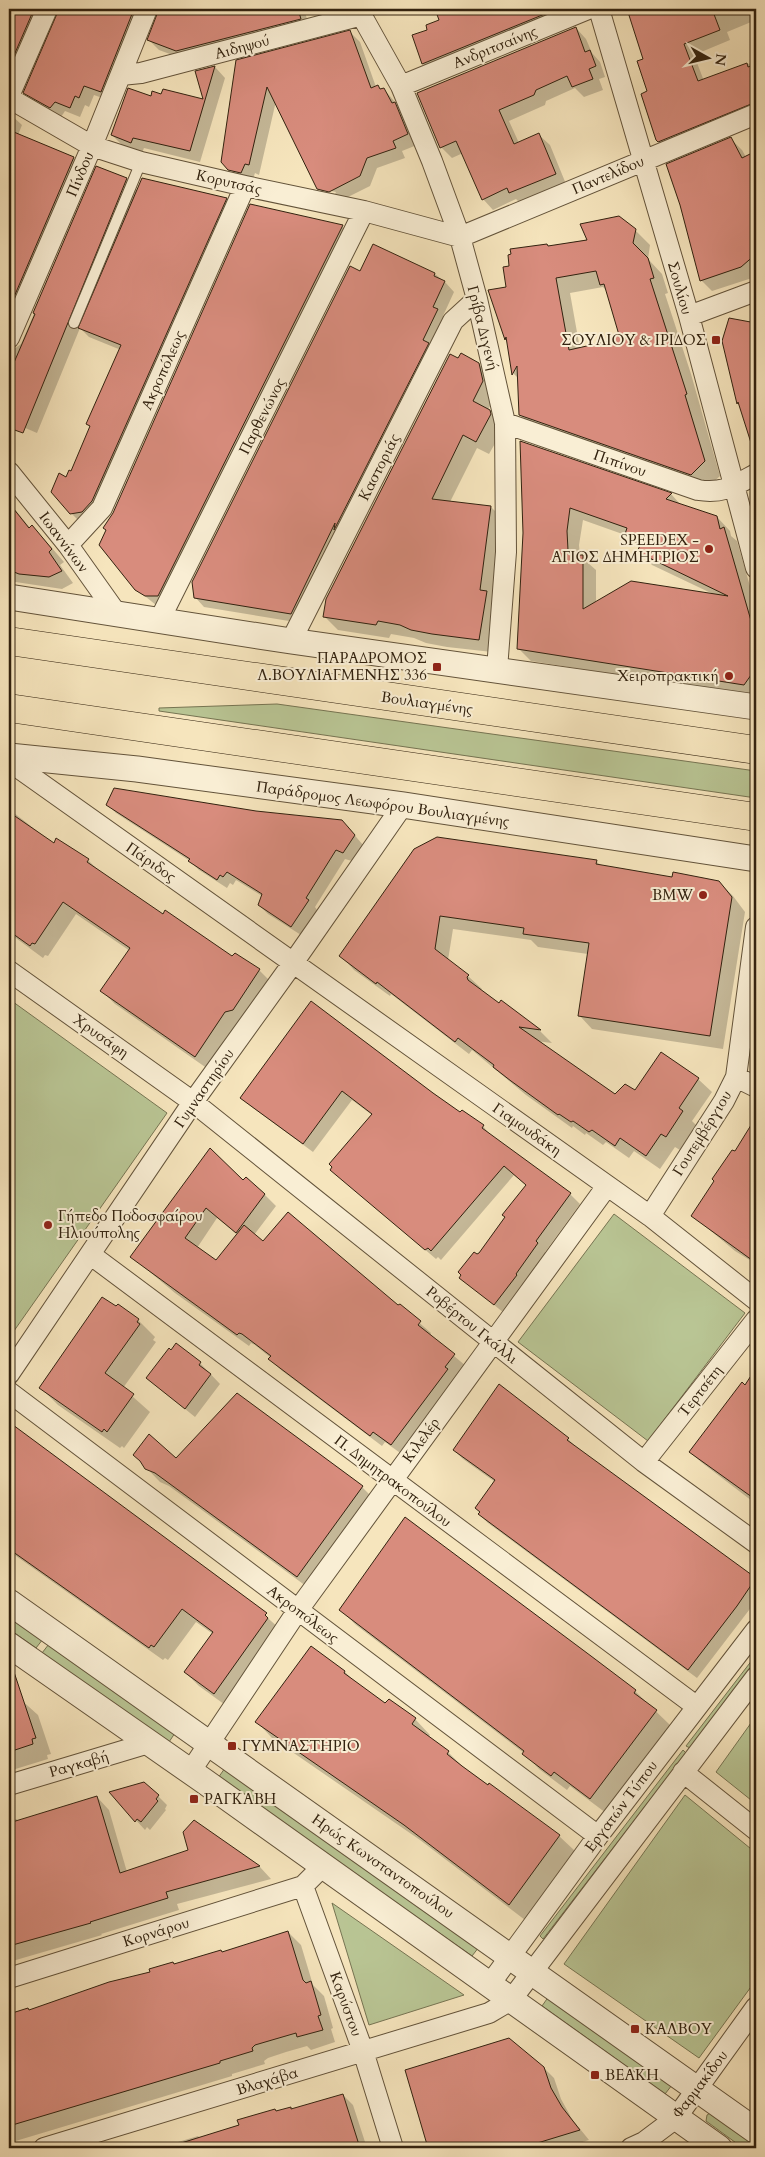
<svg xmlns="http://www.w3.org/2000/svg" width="765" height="2157" font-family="Cardo,serif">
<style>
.green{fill:#b9c594;stroke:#767452}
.shadow{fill:#0003;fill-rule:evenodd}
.building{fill:#d88c7d;stroke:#32220f;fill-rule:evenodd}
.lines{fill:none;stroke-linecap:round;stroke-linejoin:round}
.service-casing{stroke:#63533a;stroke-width:12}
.minor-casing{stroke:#63533a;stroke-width:22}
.tertiary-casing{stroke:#63533a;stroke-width:27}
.primary-casing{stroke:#32220f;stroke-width:29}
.service{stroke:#f9eed4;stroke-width:10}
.minor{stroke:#f9eed4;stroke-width:20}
.tertiary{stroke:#f9eed4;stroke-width:25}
.primary{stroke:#f6e5bd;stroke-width:28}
.poi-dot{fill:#8f2418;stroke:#f9eed4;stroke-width:2}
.labels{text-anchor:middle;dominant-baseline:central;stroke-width:4;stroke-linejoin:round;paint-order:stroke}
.street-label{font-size:15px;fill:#32220f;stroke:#f9eed4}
.poi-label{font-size:15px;fill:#32220f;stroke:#f9eed4;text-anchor:end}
</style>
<rect width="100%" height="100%" fill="#f6e5bd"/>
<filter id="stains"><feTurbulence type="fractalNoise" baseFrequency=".004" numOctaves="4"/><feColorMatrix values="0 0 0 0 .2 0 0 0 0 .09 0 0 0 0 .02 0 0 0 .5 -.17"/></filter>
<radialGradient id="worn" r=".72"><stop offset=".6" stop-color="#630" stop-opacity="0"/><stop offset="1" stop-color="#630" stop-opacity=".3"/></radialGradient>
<path class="green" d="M277,704l479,67v27l-597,-87v-3z
M9,999l158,114 -158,225z
M614,1214l131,99 -97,128 -130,-99z
M9,1615l34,24 -7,9 -27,-19z
M49,1644l126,89 -6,9 -127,-89z
M756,1655v7l-66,86 -4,-2z
M756,1716v88l-40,-32z
M683,1750l3,3 -143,186 -3,-3z
M225,1768l254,179 -7,9 -254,-178z
M685,1795l71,58v127l-57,78 -135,-94z
M332,1903l132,92 -95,30z
M549,1996l123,89 -7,9 -123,-88z
M712,2112l44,31v5h-13l-37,-27 1,-6z"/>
<path class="shadow" d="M9,9h41l-41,90z
M60,9h93l-42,92 -17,-6 -5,12 -4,-2 -5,12 -15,-6 -4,6 -26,-15 -10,-10z
M160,9h144l6,20 -124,31 -27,-10 -10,-10z
M437,9h144l-148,65 -10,-10 -9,-28 15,-5 12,-11z
M629,9h127v11l-29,12 3,8 -36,15 10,26 52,-20v55l-88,35 -11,-11 -12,-80z
M576,28l10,11 6,14 8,9 5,15 -6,2 4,11 -19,7 -9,-9 -29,13 -1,4 -36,16 10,22 20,-8 11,10 16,39 -46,19 -4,-4 -23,11 -10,-11 -20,-46 -11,5 -11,-11z
M350,32l10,10 16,45 5,3 3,-1 20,24 13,32 -15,6 3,7 -28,10 -7,18 -30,15 -11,-2 -11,-11 -42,-87 -17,74 -4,-2 -3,9 -12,-2 -11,-11 8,-108zM322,189l14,3 -1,2 -13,-3z
M215,67l10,11 -25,84 -56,-14 -2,5 -19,-7 -11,-11 40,-38 10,-2 42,6 -7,-29z
M9,113l13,12 -4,10 56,23 10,10 -75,173z
M731,139l11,11 4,7 9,-4 1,2v119l-4,4 -40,13 -11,-11z
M97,167l29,12 12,12 88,8 9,9 -134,302 -21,12 -9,-9 -4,-35 5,-5 19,-45 -4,-4 34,-74 -32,-13 -9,-9 -43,105 -28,-12v-70h2l10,-7z
M342,226l9,10 -195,369 -20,-16z
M635,230l15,15 -2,14 14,15 6,19 -3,1 26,80 29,102 -14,13 -170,-59 -16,-15 -1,-36 -5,-5 -6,-32 -18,-51 18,-3 3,-21 37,-20zM603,287l4,4 13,45 -9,6 -31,7 -10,-56z
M373,246l62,28 10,8 9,10 -11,24 4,4 -146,303 -97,-16 -9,-10z
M730,319l26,5v132l-15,-50 -3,-3 -15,-62z
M459,360l20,4 13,14 4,17 -8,15 15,15 1,3 -15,26 -12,-6 -27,54 41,5 13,13 -12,132 -45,-5 -21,-4 -12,-5 -23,-4 -2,4 -51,-8 -13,-13z
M521,442l150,52 10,11 36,12 13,14 1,5 6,5 19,66v90l-225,-36 -13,-13 6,-128zM583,520l45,16 12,12 -1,3 13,14 61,29 -117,9v-33l-16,-14 -1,-11z
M9,502l21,26 2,-1 12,12 20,23 -4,3 13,18 -11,6 -53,-8z
M107,804l244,27 12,14 -11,16 -7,-2 -30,48 2,3 -16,25 -33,-21 -9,-9 3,-9 -26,-16 -3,5 -3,-2 -3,5 -28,-18 -9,-9 -74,-48z
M9,809l46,36 33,15 13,13 62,42 70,43 26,12 13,13 -64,86 -93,-65 -13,-13 28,-40 -54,-37 -28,42 -3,-1 -2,3 -34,-25z
M415,850l181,11 6,6 71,12 46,3 14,14 12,16 -22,137 -131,-20 -13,-14 9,-61 -50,-7 -7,-7 -78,-11 -5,31 20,16 14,13 -1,1 18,14 2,-3 39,30 12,12 -16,-2 80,54 82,-16 14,13 -20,29 4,4 -16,25 -5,-3 -15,22 -26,-18 -5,7 -23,-16 -3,3 -17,-12 -1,2 -12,-9 -1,2 -46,-33 -54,-45 -3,4 -78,-60 -1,2 -36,-26 -13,-14z
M312,1003l149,111 22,12 9,11 78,57 10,10 -35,48 2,2 -43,59 -43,-35 66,-92 -13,-11 -73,85 -3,-3 -2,2 -104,-89 40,-55 -20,-15 -39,52 -61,-45 -10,-9z
M756,1120v144l-21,-13 -42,-35z
M243,1182l21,12 12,12 -22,29 10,8 135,64 1,-1 31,27 -1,3 36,30 -63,89 -18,-13 -3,4 -101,-76 -11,-11 1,-1 -16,-13 -4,-2 -2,3 -74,-53 -43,-36zM217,1218l21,17 -22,27 -19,-14z
M138,1320l17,17 -2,3 3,2 -33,46 27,24 -26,36 -2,-2 -2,2 -62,-43 -17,-17z
M200,1363l20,21 -25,33 -48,-39z
M747,1384l9,7v113l-55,-42 -11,-10z
M13,1427l225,165 41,36 -51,79 -29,-21 -14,-14 28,-38 -17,-12 -28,38 -3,-2 -2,2 -154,-109v-119z
M568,1439l9,9 179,132v21l-59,77 -209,-155 -9,-9 16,-32 -32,-23 -9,-9z
M134,1455l42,4 186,28 13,13 -65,89 -141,-103 -9,-4z
M341,1610l294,81 36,35 -65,87 -36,-27 -3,4 -28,-21 -15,-16 -168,-128z
M344,1671l13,13 28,21 30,14 15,16 -2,2 20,15 15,15 96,69 16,15 -50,69 -105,-80 -148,-102 -15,-16z
M9,1689l29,26 13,39 -4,1 1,4 -39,12z
M111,1793l47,3 9,9 -2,4 1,1 -16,20 -3,-3 -2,3z
M97,1797l12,13 18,62 63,-21 4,-30 66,46 11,12 -94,25 2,6 -78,24 1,1 -93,27v-141l7,-2 3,2z
M288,1932l13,13 12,40 11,11 9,32 -2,1 4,13 -24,8 -4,-4 -21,6 -18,6 -4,3 1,3 -33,10v2l-223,67v-125l165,-53 49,-12z
M756,2049v10l-4,-5z
M544,2068l10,10 7,21 11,20 17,21 -26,8h-133l-24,-77z
M343,2095l10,10 14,43h-198l-1,-3 30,-9 2,2 90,-30 2,2z"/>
<path class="building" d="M9,9h25l-25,58z
M59,9h75l-33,83 -17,-6 -5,12 -4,-2 -5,12 -15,-6 -5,6 -27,-15z
M159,9h139l3,10 -125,32 -29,-11z
M435,9h122l-135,55 -10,-29 15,-5 -1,-5 13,-5z
M627,9h85l8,21 -36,14 14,37 49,-18 1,4 8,-3v38l-98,40 -2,-2 -15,-46 6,-3 -10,-30 6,-2z
M576,27l9,25 5,-2 6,16 -7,3 4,10 -21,8 -5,-11 -31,14 -2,5 -35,15 15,34 25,-11 17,41 -47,19 -2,-5 -25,12 -26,-59 -16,7 -23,-55z
M350,30l21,58 7,-3 2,4 4,-1 8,15 3,-1 13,32 -15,7 3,7 -29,10 -7,18 -31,16 -12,-3 -50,-102 -18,78 -4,-1 -4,9 -13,-3 -7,-8 15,-102z
M215,66l-25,85 -57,-13 -2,5 -20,-8 17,-47 23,8 1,-5 9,3 2,-5 40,10 -8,-28z
M9,130l65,27 -63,147 -2,-1z
M731,137l11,21 14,-7v103l-15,13 -41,14 -20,-76 -14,-41z
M96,166l31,12 -104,255 -14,-5v-54l26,-60 -2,-1z
M142,178l85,20 -135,303 -10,11 -12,2 -19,-22 8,-19 7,4 3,-7 2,1 19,-45 -4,-2 35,-79 -43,-17z
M250,204l93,21 -185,371h-13l-10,-6 -36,-45 7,-15 -3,-2 10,-15z
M619,216l17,13 -3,14 15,15 6,20 -4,1 37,115 -2,1 20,66 -14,14 -172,-60 -2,-49 -5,9 -6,-38 -1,3 -17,-50 18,-3 -3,-20 6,-1 -1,-11 3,-1 -1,-5 37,-5 1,2 39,-6 -7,-16zM596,271l4,14 4,-1 15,51 -11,3 1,3 -40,9 -13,-72z
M373,244l62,29 -1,3 11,5 -12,26 5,2 -15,31 6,3 -95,187 1,-7 -44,91 -97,-16 -2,-16 158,-316 10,5z
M729,318l27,5v122l-4,1 -14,-44 -1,2 -15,-63z
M461,353l18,10 4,18 -10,20 17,9 1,4 -15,28 -13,-7 -31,64 59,7 -11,84 7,1 -8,49 -47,-6 -21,-4 -11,-5 -22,-4 -2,4 -53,-8 3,-18 124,-245 8,4z
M520,441l152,52 -6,6 51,17 3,13 4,-2 32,111v30l-12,17 -227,-36 6,-116zM570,508l57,20 -2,6 17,7 -5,11 91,44 -97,-15 -48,28v-54h-11v-5h-4l-1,-19z
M9,503l20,25 3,-3 20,24 -3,3 13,19 -13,6 -30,-3 -10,-4z
M114,788l142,23 86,9 13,15 -12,18 -7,-3 -30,48 3,2 -18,27 -33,-22 4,-11 -35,-22 -4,5 -3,-2 -3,5 -29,-19 2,-2 -84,-54z
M9,812l45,31 2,-5 33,21 -2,3 76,52 2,-4 67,46 3,-3 25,16 -27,41 -8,2 -30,45 -95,-66 30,-43 -67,-46 -28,42 -3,-1 -2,3 -21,-15z
M437,837l160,23 -1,4 76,13 1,-5 46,9 13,16 -22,139 -132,-20 11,-73 -66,-9 1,-6 -84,-12 -5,33 34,26 -2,2 1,3 31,23 2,-3 40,30 -22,-3 96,67 10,-10 10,6 26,-38 38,26 -20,30 4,3 -17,26 -5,-3 -15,22 -26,-18 -5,8 -23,-16 -3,2 -16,-11 -2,1 -12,-8 -1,1 -47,-34 -18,-14 1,-2 -36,-27 -3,4 -78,-60 -1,2 -37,-28 75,-107z
M311,1001l122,92 27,19 2,-2 22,15 -2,3 89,65 -35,48 2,2 -22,31 1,1 -23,30 -35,-27 2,-3 -3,-3 16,-20 3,2 2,-1 26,-36 -3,-2 24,-30 -22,-19 -73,85 -3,-3 -3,2 -95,-80 2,-3 -3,-3 43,-50 -30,-23 -39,53 -63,-46z
M756,1117v146l-65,-47 23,-35 -2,-2 20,-29 3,1z
M210,1148l33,32 3,-3 19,17 -29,39 -30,-25 -21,30 31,22 28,-35 19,16 25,-29 110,93 2,-1 21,17 -3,4 37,29 -10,13 3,2 -57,76 -18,-13 -3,4 -102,-77 3,-3 -29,-22 -3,-1 -2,2 -107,-78z
M102,1297l14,9 2,-2 21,15 -2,3 3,2 -35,49 29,21 -27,38 -3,-3 -2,3 -63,-44z
M176,1343l25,19 -2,3 12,9 -26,35 -39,-31 23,-30 2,2z
M756,1368v132l-67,-48 53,-70 3,3z
M499,1384l70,54 -2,2 189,138 -19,28 -49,64 -210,-156 2,-2 -5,-4 20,-28 -42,-30z
M237,1393l126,93 -66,91 -142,-104 -10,-4 -5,-8 -7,-6 16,-21 27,24z
M9,1422l258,191 -2,2 3,3 -54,76 -30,-22 29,-40 -31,-23 -28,38 -3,-2 -2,3 -140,-99z
M405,1517l186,139 45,34 -2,3 23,17 -67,89 -36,-27 -3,4 -29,-22 2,-3 -185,-141z
M311,1646l34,25 -1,2 41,30 4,-4 27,19 -4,6 37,27 -2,3 15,12 26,19 1,-2 71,52 -51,70 -105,-80 -149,-103z
M9,1666h3l24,72 -4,1 1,5 -24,8z
M144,1782l15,13 -3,4 2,2 -17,21 -4,-3 -2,3 -26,-30z
M97,1796l23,77 68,-23 -5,-18 11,-12 66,46 -94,26 2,6 -78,24 1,1 -82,23v-123z
M288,1931l15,49 3,3 5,-2 10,34 -3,1 5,14 -26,7 -1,-4 -24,7 -17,5 -3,3 1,3 -33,10v2l-211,63v-112l19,-6 1,2 80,-28 41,-10 -1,-3 24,-7 1,2 47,-14 1,2z
M509,2038l35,29 7,21 11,19 18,23 -59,18h-93l-23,-78z
M343,2094l17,54h-181l-1,-4 61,-19 -2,-5 38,-11 1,2 15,-4v2z"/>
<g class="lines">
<g class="service-casing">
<path id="service" d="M74,323l67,-161"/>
</g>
<g class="minor-casing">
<path id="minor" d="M358,9l43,77 31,75 28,76 17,62 28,124 1,129 -9,117
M599,9l90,307 67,252
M121,75l20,-2 221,-58
M401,86l187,-77
M9,96l38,-87
M9,98l83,48 49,16 104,24 119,25 96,26 296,-123
M689,316l67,-25
M9,338l83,-192 55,-137
M505,423l193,67c25,4 36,-4 58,-16
M9,472l59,73 49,69
M68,545l34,-37 143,-322
M159,621l205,-410
M291,641l162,-320 24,-22
M9,761l641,455 106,84
M9,971l184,131 451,360 112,81
M736,1077l20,10
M650,1216l74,-115 12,-24 20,-150
M91,1255l605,451
M9,1374l184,-272 100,-139 110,-158
M9,1392l589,444
M644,1462l112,-142
M190,1772l108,-162 309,-424
M683,1772l73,58
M9,1785l140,-42
M322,1867l-19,19 60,165 30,97
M9,1978l294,-92
M490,1984l108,-148 158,-206
M44,2148l445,-135 22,-13 245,-323
M631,2148l13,-6 32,-24 80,-111"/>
</g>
<g class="tertiary-casing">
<path id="tertiary" d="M9,597l282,44 465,66
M9,756l128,13 266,36 353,54
M9,1602l747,529
M9,1645l195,136 515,367"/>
</g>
<g class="primary-casing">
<path id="primary" d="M9,641l747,109
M9,708l747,109"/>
</g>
<use href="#service" class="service"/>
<use href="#minor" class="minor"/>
<use href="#tertiary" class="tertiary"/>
<use href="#primary" class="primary"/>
</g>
<g class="poi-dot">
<rect x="711" y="335" width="10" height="10" rx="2.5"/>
<circle cx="709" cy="549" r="5"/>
<rect x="432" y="662" width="10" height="10" rx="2.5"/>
<circle cx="729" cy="676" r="5"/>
<circle cx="703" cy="895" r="5"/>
<circle cx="48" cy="1225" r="5"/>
<rect x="227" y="1741" width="10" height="10" rx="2.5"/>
<rect x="189" y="1794" width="10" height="10" rx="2.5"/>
<rect x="630" y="2024" width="10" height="10" rx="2.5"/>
<rect x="590" y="2070" width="10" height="10" rx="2.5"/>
</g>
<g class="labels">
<g class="street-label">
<text transform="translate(242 47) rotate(-15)">Αιδηψού</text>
<text transform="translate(495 47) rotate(-22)">Ανδριτσαίνης</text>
<text transform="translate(80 174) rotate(-67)">Πίνδου</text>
<text transform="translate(608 175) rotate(-23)">Παντελίδου</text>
<text transform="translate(229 182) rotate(13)">Κορυτσάς</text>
<text transform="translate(680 288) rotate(74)">Σουλίου</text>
<text transform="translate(483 328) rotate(76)">Γρίβα Διγενή</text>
<text transform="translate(163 370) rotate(-66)">Ακροπόλεως</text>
<text transform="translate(262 416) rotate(-63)">Παρθενώνος</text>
<text transform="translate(620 463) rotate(19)">Πιπίνου</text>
<text transform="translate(379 467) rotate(-63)">Καστοριάς</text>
<text transform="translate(64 542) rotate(53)">Ιωαννίνων</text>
<text transform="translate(427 703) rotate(8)">Βουλιαγμένης</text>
<text transform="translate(383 804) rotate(8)">Παράδρομος Λεωφόρου Βουλιαγμένης</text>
<text transform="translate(151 862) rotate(35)">Πάριδος</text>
<text transform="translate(101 1036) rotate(35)">Χρυσάφη</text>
<text transform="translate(204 1088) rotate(-55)">Γυμναστηρίου</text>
<text transform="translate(527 1129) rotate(35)">Γιαμουδάκη</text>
<text transform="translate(702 1133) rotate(-58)">Γουτεμβέργιου</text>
<text transform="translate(472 1325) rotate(39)">Ροβέρτου Γκάλλι</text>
<text transform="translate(700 1391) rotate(-52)">Τερτσέτη</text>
<text transform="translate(421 1440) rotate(-54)">Κιλελέρ</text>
<text transform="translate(393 1481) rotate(37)">Π. Δημητρακοπούλου</text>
<text transform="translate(303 1614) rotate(37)">Ακροπόλεως</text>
<text transform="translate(79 1764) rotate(-16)">Ραγκαβή</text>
<text transform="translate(621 1806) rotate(-53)">Εργατών Τύπου</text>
<text transform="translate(383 1866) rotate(35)">Ηρώς Κωνσταντοπούλου</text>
<text transform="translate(156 1932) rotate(-17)">Κορνάρου</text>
<text transform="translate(346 2004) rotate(70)">Καρύστου</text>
<text transform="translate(267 2081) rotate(-17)">Βλαχάβα</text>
<text transform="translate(700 2084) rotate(-53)">Φαρμακίδου</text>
</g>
<g class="poi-label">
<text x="706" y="340">ΣΟΥΛΙΟΥ &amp; ΙΡΙΔΟΣ</text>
<text x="699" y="540">SPEEDEX -<tspan x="699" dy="17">ΑΓΙΟΣ ΔΗΜΗΤΡΙΟΣ</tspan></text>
<text x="427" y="658">ΠΑΡΑΔΡΟΜΟΣ<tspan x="427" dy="17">Λ.ΒΟΥΛΙΑΓΜΕΝΗΣ 336</tspan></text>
<text x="719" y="676">Χειροπρακτική</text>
<text x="693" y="895">BMW</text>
<text x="58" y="1216" text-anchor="start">Γήπεδο Ποδοσφαίρου<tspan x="58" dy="17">Ηλιούπολης</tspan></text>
<text x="242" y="1746" text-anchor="start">ΓΥΜΝΑΣΤΗΡΙΟ</text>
<text x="204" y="1799" text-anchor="start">ΡΑΓΚΑΒΗ</text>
<text x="645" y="2029" text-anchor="start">ΚΑΛΒΟΥ</text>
<text x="605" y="2075" text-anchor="start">ΒΕΑΚΗ</text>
</g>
</g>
<rect width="765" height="2157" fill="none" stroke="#f6e5bd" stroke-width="30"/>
<rect x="10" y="10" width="745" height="2137" fill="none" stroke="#32220f" stroke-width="2.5"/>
<rect x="15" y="15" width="735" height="2127" fill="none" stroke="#32220f"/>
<g transform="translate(708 58) rotate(98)" stroke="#f9eed4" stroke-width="4" paint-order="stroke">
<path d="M0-4L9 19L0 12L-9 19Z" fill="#32220f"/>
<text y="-8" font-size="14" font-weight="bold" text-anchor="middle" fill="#32220f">N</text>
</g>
<rect width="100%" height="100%" filter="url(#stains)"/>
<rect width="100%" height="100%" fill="url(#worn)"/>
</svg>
